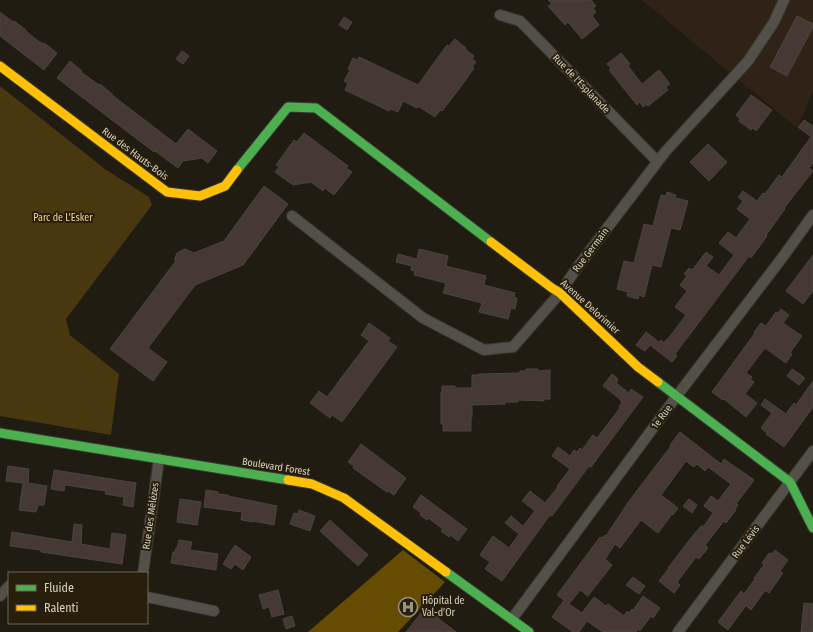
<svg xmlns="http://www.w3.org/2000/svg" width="813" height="632" font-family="'Fira Sans Condensed',sans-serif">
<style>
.commercial{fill:#302217}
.green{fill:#48370f}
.forest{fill:#654c02}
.building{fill:#463933;stroke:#4b443e}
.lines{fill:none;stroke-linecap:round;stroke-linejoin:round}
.street-casing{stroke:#3b3830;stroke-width:12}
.fast-casing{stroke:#3b3830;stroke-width:11}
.slow-casing{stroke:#3b3830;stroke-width:11}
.street{stroke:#535049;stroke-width:10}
.fast{stroke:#4caf50;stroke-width:9}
.slow{stroke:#ffc107;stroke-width:9}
.labels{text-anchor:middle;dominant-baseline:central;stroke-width:4;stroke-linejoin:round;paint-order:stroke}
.street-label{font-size:10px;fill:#d7d2c6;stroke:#271e0c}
.park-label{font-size:10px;fill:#f9d58b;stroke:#271e0c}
.poi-label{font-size:10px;fill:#d7d2c6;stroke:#271e0c;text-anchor:start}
</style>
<rect width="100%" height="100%" fill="#211c12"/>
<path class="commercial" d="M642,0h171v92l-16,36z"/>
<path class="green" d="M0,86l105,83 44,28 3,8 -86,114 4,16 49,39 -8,61 -111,-19z"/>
<path class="forest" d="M403,550l42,32 -47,50h-90z"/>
<path class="building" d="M548,0h43l5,6 -3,2 3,4 -4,4 7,9 -17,14 -14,-17 -3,3 -17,-19 4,-2z
M0,12l13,10 1,-1 12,9v1l8,7 9,6 1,-1 13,10 -13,17 -44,-34z
M797,16l16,8v3l-26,49 -17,-9z
M344,17l8,5 -5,8 -8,-5z
M455,39l11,9 -1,1 9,7 -2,3 4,3 -4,5 2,1 -12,17 -20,26 -2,-1 -5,7 -17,-11 -1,2 -14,-7 -5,11 -8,-3 -1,2 -44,-21 3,-7 -4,-2 6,-11 -2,-1 5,-11 4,2 2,-3 59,28 29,-40 2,1z
M182,51l7,5 -6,8 -7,-5z
M621,53l9,11 -2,2 14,18 17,-14 11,14 -4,3 2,3 -20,16 -1,-2 -4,3 -3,-5 -3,3 -28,-35 2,-2 -4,-4z
M70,61l12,10 -1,1 18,13 1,-1 12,10v1l64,49 12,-15 29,22 -9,12 -6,-5 -19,3 -5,7 -23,-17 -1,1 -97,-74z
M751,95l21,15 -16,21 -3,-3 -2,2 -12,-9 1,-2 -4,-4z
M804,120l9,6v37l-4,5 4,3 -29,37 1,1 -19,26 1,1 -16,22 -2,-2 -74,98 2,2 -5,6 -22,-17 -5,6 -9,-6 10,-13 13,10 2,-2 3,3 2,-3h1l19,-25 -11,-8 12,-16 -7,-6 7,-9 -3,-2 5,-6 3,2 1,-1 13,-17 7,5 -7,9 13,9 15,-20 -15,-12 9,-11 8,6 14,-19 -13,-10 6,-8 -5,-4 5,-6 14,10 6,-8 2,1 14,-19 3,2 29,-40 -13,-10z
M304,133l44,33 -2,2 6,4 -18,23 -9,-7 -2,3 -12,-9 -18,3 -18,-13 4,-5 -3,-2 18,-25 3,2z
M708,144l19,18 -18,19 -19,-19z
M264,186l24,18 -45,61 -48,20 -47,63 19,14 -14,19 -43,-32 65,-87v-4l2,-5 8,-4 9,4 30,-12z
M667,192l9,3 -1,3 13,3 -8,29 -9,-2 -10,39 -9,-2 -8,32 -5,-2 -1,4 -11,-3 1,-4 -11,-3 7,-28 10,2 10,-39 9,2 8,-31 5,1z
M419,249l29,7 -2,10 40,10 -2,9 31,8 -1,4 3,1 -2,11 -4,-1 -3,11 -29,-7 3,-9 -39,-10 3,-10 -32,-8 1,-4 -4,-1 1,-4 -16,-4 2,-8 19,5z
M813,255v36l-10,13 -17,-13z
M781,309l8,6 -6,8 19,13 -12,17 2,1 -6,9 -21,-15 -19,25 6,4 -2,2 4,3 -9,12 12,9 -11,14 -22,-18 -1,1 -11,-8 43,-59 -1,-1 7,-9 5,3 10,-14 2,1z
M369,323l21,15 -2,3 9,6 -55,75 -10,-7 -2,3 -20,-15 9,-12 8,6 42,-56 -8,-6z
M526,369h12v2l12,-1v29h-6v2l-26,-1v2h-13v2l-33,1v12h-1v14h-28v-7h-2v-32h1v-6h13v2h17v-13h7v-1l41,-1v-2h6z
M792,369l13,9 -6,7 -12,-9z
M612,374l6,5 -2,4 13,10 2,-4 12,8 -52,70 -2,-1 -37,50 -2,-1 -48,66 -17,-12 5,-7 -10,-7 13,-19 16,12 10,-14 -14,-11 6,-7 12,10 12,-15 -13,-10 8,-10 15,12 13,-16 -1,-1 13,-17 -18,-13 6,-9 12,9 4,-6 3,2 3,-4 2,2 11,-15 4,3 23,-30 -1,-1 3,-5 -2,-2v-1l-17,-13z
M813,381v26l-29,40 -18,-13 1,-1 -6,-5 11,-15 -11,-8 4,-6 21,15 8,-11 2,2z
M680,432l41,32 3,-5 30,21 -18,24 2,1 -3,4 1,1 -10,13 -2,-2 -19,24 3,3 -9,11 -3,-2 -19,25 3,3 -6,8 -15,-12 10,-13h-1l23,-30 10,-12 2,1 10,-14 -9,-7 7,-10 7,5 13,-17 -23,-17 -3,4 -8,-7 -3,3 -8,-6 -25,34 17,13 -5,7 -1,-1 -14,19 -17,-13 -21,28 -5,-4 -10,15 7,6 -24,31 -8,-6 -11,14 13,9 12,-16 12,9 2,-2 16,12 3,-5 2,2 3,-4 1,1 10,-14 17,12 -7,10 -2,-2 -11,15 -2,-2 -2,3h-33l-16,-11 -8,11h-6l-21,-15 12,-17 -7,-5 43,-58 2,1 3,-3 1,1 23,-35 42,-55 -1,-1z
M361,444l45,34 -12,17 -6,-4 -1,1 -34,-24 1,-2 -6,-4z
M8,466l21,3 -1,14 19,3 -3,19h-6l-2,7 -17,-2 4,-27 -17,-2z
M54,470l82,13 -3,24 -10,-2 1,-8 -19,-3 1,-3 -41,-6 -1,6 -13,-2z
M206,490l12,2v2l10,1v1l49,10 -3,19 -21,-4v1l-12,-2 1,-8 -38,-5z
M421,495l46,34 -9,12 -8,-6 -1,2 -8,-6 2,-2 -15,-11 -1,2 -7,-5 1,-2 -8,-6z
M180,499l21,3 -4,23 -20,-3z
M689,499l8,6 -5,8 -9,-7z
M299,510l16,6 -5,15 -20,-7 4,-11 4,1z
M330,520l38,35 -10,11 -38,-35z
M74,524l8,1 -1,19 29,5 2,-16 14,2 -4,29 -81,-12v-2l-31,-4 2,-14 60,10z
M179,540l13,2 -2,8 28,4 -2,16 -45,-7 2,-11h2l1,-4h1z
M235,545l16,12 -8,13 -8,-6 -4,5 -8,-5z
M775,550l13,10 -8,11 3,2 -14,20 -4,-3 -1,2 -13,18 -5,-4 -2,2 -16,22 -10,-8 23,-31 3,3 11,-15 -1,-1 10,-13 -2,-2 7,-10 3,1z
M633,577l12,9 -6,8 -13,-9z
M278,590l6,24 -12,3 -3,-10 -6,2 -4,-14z
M804,603l9,1v28h-12z
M425,608l31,24h-50z
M292,616l3,10 -9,3 -3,-10z"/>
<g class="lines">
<g class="street-casing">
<path id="street" d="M500,15l20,6 137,140
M292,216l131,102 61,32 29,-3 47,-54 16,-24 89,-117 83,-91 26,-39 10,-22
M143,573l16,-114
M0,596l9,-10
M147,597l67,14
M512,619l164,-222 106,-139 31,-43
M678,632l135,-181"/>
</g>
<g class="fast-casing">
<path id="fast" d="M237,170l51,-63 28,1 175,134
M658,382l132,100 23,46
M0,433l288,47
M446,572l83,60"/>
</g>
<g class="slow-casing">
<path id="slow" d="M0,66l167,126 33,4 25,-10 12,-16
M491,242l61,46 8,5 78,74 20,15
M288,480l24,4 32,14 102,74"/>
</g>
<use href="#street" class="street"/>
<use href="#fast" class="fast"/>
<use href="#slow" class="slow"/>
</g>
<defs>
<g id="hospital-ring" transform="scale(1)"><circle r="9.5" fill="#271e0c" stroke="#979287" stroke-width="1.5"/><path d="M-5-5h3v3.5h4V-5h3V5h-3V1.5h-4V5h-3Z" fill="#979287"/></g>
</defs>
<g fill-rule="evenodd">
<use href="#hospital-ring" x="408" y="607"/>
</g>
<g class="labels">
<g class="street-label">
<text transform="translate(581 84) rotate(46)">Rue de l'Esplanade</text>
<text transform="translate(135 154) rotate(37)">Rue des Hauts-Bois</text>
<text transform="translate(591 250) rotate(-53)">Rue Germain</text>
<text transform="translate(590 307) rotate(42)">Avenue Delorimier</text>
<text transform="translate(662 417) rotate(-53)">1e Rue</text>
<text transform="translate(276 467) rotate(9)">Boulevard Forest</text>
<text transform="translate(151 516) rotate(-82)">Rue des Mélèzes</text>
<text transform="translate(746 542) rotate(-53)">Rue Lévis</text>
</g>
<g class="park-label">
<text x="63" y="218">Parc de L'Esker</text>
</g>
<g class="poi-label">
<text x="422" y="601">Hôpital de<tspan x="422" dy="12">Val-d’Or</tspan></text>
</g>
</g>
<rect x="8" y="572" width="140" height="52" fill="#271e0c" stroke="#6d6656"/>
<rect x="16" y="585" width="20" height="6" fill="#4caf50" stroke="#6d6656"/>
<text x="44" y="592" font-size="12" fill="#d7d2c6">Fluide</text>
<rect x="16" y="605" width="20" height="6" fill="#ffc107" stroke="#6d6656"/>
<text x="44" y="612" font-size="12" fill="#d7d2c6">Ralenti</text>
</svg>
